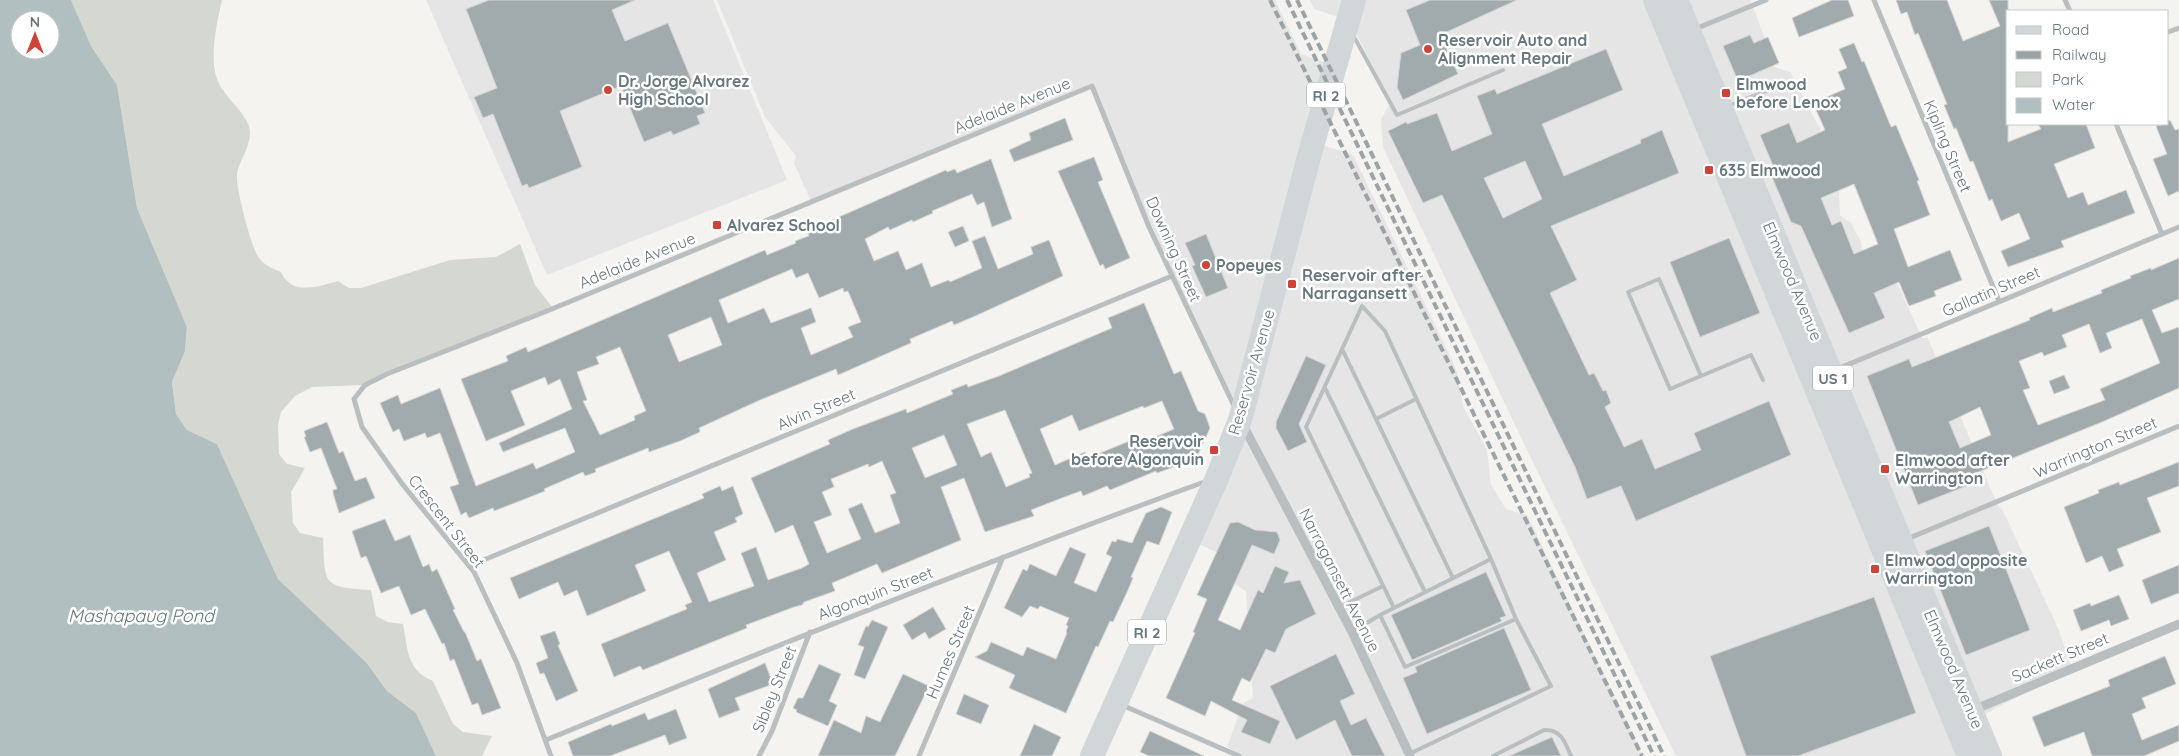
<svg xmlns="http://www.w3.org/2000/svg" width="2179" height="756" font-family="Quicksand,sans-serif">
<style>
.built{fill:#e4e5e4}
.green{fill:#d4d8d0}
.water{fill:#b1bfc1;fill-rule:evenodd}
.building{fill:#a1aaad;stroke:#d5d5d3;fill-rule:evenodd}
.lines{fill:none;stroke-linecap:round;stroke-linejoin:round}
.service{stroke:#b9bec0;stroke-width:4}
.minor{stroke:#b9bec0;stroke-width:5}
.tertiary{stroke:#b9bec0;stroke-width:9}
.primary{stroke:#d1d6d9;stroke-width:24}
.rail{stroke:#9ba3a6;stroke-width:4;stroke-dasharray:8 4;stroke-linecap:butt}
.poi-dot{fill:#ce4336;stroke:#fff;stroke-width:2}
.labels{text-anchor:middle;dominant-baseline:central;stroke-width:5;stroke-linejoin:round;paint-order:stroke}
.shield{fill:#fff;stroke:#94a0a5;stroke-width:1}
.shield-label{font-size:15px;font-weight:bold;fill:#66777e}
.poi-label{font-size:16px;font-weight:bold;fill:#66777e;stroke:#fff;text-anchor:start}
.street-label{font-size:16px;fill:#66777e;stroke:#fff}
.water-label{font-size:18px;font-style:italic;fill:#62787b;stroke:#fff}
</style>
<rect width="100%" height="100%" fill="#f4f3f0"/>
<path class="built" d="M426,0h287l74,180 -240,95z
M717,0h558l26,54 35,12 -17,78 34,11 99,205 5,12 6,34 24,44 4,35 15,24 21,6 116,241h-400l-16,-9 16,-44 10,-5 -7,-107 -16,-10 -4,-24 -31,-15 46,-127 -74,-149 -78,-180 -278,115 -17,-38 2,-7 -31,-39z
M1310,0h440l16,41 3,24 21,7 37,70 12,47 1,26 11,8 10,19 1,9 24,29 12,5 24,53h6l69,166 6,7 55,117 14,41 -95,49 14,38h-315l-149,-306 -144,-303 -2,-27 9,-17 -11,-24 -29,-58 -36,-12z"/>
<path class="green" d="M71,0h151c-5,22 -13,57 -5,79 6,18 34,37 33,54 0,14 -10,27 -13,40 -2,13 14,74 22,85 5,7 14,11 22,14 11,24 36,15 57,9l11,7h12l89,-28 46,-3 24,-13 15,41 17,22 -187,78 -53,2 -17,9 -14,16 -3,13 1,29 8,10 18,4 -14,24 2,31 7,10 23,5c2,47 -1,49 48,52l5,26 12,6 15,2c5,25 3,46 30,57l20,43 10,8 29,4 -10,20h-46l-20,-43 -29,-22 -21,-29 -88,-83 -61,-135 -30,-14 -11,-16 -4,-32 13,-31 2,-24 -50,-119 -20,-123 -26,-39z"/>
<path class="water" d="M0,0h71l20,46 26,39 20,123 50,119 -2,24 -13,31 4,32 11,16 30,14 61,135 88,83 21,29 29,22 20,43h-436zM20,20h30v30h-30z"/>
<path class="building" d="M489,0h146l-23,10 13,31 43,-18 37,90 -8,3 3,8 -27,11 -2,-4 -27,11 -23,-56 -61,25 22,56 -53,21 -2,-4 -5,2 -29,-72 -10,4 -9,-21 23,-9 -31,-79z
M1430,0h87l-77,35 18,39 -55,26 -6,-13 4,-34 19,-8 -14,-35z
M1832,0h16l6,16 -55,21 -7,-19z
M1896,0h51l16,41 37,-15 -11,-26h19v142l33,-13 -3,-5h48l9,24 -41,16 14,34 15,-6 5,13 38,-15 9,23 -74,28 3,6 -56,20 -7,-16 29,-12 -11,-26 -18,8 -9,-22 -3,2 -16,-40 -3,1 -14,-34 -2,1 -10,-24 3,-1 -29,-71 -3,2 -8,-23 -6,2z
M1750,35l4,8 14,-6 11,26 -41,18 -15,-35z
M1854,43l8,19 2,-1 27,66 5,-2 23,55 -2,1 13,34 -36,14 14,38 42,-17 12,30 -28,11 2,5 -27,10 -10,-24 -25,11 11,25 -36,15 -48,-107 -10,-4 -19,-45 5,-2 -17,-40 29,-12 8,20 28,-13 -12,-27 32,-14 -7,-17 9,-4 -8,-19zM1854,184l24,60 -24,10 -13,-33 -9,4 -11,-27z
M1606,49l17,41 -81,34 22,52 77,-33 -1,-3 22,-10 17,43 -128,53 26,54 -27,13 39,82 5,-2 9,18 3,-1 5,13 -6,4 19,40 18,-8 13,30 46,-19 -7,-17 75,-32 22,54 -155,66 -15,-35 -34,13 -12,-32 -133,-272 -19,8 -35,-72 18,-9 1,2 30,-11 15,38 40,-17 -15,-38 18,-7 2,5zM1525,161l17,38 -39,19 -19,-40z
M1065,118l8,22 -59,22 -5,-12 22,-10 -2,-7z
M2170,120l5,10 4,-1v62l-11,5 -15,-37 14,-5 -11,-28 12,-2v-3z
M1094,157l9,23 -5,2 32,76 -25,11 -2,-5 -3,2 -42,-95z
M991,159l21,60 -20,8 -8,-25 -7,3 -5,-11 -40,17 1,2 -20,9 -1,-2 -22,10 -2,-3 -23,12 9,22 24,-10 8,19 16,-7 9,24 18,-7 1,2 32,-14 -10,-27 13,-5 13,33 35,-15 -2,-7 18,-7 14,36 -90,41 -19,8 -2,-4 -42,18 1,4 -73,32 -2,-6 -76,31 -61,28 1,4 -20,9 -31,11 -1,-4 -53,21 1,3 -11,4 -2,-4 -39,17 1,2 -20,8 -31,12 -1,-3 -24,10 -3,-6 -5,3 -11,-28 9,-3 -19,-51 -13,5 -2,-5 -21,8 -5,-12 -6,3 -13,-29 18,-8 3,9 39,-16 36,98 57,-23 3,6 39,-17 -10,-24 -62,24 -4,-9 73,-34 -12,-30 -12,6 -3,-8 -34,14 14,34 -39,16 -25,-62 47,-18 -2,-5 20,-9 2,5 237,-102 2,5 29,-12 -1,-2 14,-5 -2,-5 139,-61 1,2 8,-3 2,4zM792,269l4,9 12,-5 11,25 24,-10 1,4 4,-1 13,31 -13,5 5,10 -42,18 -10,-27 15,-6 -5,-14 -40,15 -7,-15 -36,15 -9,-23zM711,317l11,28 -43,17 -11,-27zM620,347l26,64 -12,5 1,4 -35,15 -17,-34 4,-1 -10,-28 22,-8 -3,-7z
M963,226l6,15 -14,6 -7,-15z
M1206,234l22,54 -22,9 -14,-31 3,-1 -10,-22z
M1729,238l31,75 -60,24 -30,-75z
M2179,258v41l-27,11 10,23 17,-6v61l-77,34 -131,53 3,8 -56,22 -51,-129 42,-17 3,8 118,-47 -1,-2 23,-10 1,4 49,-19 -1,-3 30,-12 -1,-2 21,-8v2zM2142,319l18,44 -60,26 5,11 -67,25 -15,-35 7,-2 -11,-27 23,-9 2,4 23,-9 -5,-12 27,-11 11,29 12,-5 -6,-15zM1980,407l11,28 -31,13 -11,-26z
M1144,303l30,71 7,-3 17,40 7,3 5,14 -14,31 -39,14 -1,-2 -46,19 -3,-4 -24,10 -2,-5 -14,5 -36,14 3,6 -49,16 -21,-54 -23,9 20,53 -79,33 -5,-9 -45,19 3,8 -31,11 -2,3 -8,2 -48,18 1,3 -104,42 -3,-4 -26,11 -13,-33 86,-35 -2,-4 7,-3 -23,-51 -34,14 11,26 -59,25 -10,-26 -13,6 -6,-14 -39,17 -9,-21 194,-80 -2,-4 18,-8 2,5 11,-5 10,28 -8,4 2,4 -23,10 12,28 -29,13 12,29 45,-16 -13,-33 15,-6 12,33 34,-12 7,-4 -16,-39 -18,8 -24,-55 79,-34 -2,-4 25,-11 53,-20 1,4 46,-19 -2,-4 16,-6 1,3 31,-11 113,-48 -4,-10zM1162,401l12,28 -40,17 -2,-6 -44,18 -3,-6 -30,13 -15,-36 32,-14 7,16 64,-25 1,2zM1005,410l27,63 -3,1 1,3 -24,10 -15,-35 -10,5 -14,-33zM944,435l13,30 -32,13 -13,-30zM882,461l14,32 -6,2 10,28 -25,10 -13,-30 -14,6 13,30 -34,14 -13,-31 18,-7 -10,-23 12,-5 -3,-8 37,-15 1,3z
M1306,356l20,9 -27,59 8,18 -19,9 -12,-23v-6z
M2064,375l6,13 -16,6 -5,-13z
M327,422l12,31 4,-2 12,30 11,-4 9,21 -36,15 -6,-20v-3l4,-1 -16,-41 -11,4 -6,-15h2l-2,-6z
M2179,462v24l-32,12 14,34 -44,17 7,17 -15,6 -7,-16 -16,7 -22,-56 35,-14 -1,-3 21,-8 1,3z
M1161,507l11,5 -13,33 -12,-4 -16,36 2,1 -5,12 -15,32 -3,-1 -12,26 -2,-1 -30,67 -57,-25 6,-13 -40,-18 12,-6 4,-9 32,14 4,-9 29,12 11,-26 -1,-1 2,-6 -2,-1 3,-7 -29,-12 -2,3 -8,-3 -8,11 -18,-9 19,-39 4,2 3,-7 26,12 14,-29 16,7 -12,29 22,9 16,-35 -6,-3 6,-13 4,1 1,-3 15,4 14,-30z
M385,519l10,22 15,-6 13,32 6,-3 3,8 5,-3 18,40 -2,1 11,22h1l12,29 4,-2 20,49 -19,7 -4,-12 -6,2 -18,-46 -4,2 -6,-18 -2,1 -17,-35 -14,6 -12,-29 -18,7 -15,-37 -5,2 -9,-27z
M1238,522l17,8 22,2 3,8 -6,14 -22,-9 -34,75 22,10 18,-40 5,3 12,-27 14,6 -5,11 16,-3 16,34 -30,15 -11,24 -9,-4 -16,33 -8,-4 -10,22 48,21 -10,23 -29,-12 6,-12 -36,-19 -6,15 -39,-18 29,-65 -2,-1 14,-33 -10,-4 33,-72z
M1989,526l41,104 -64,25 -41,-104z
M2179,565v28l-28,11 -9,-24z
M1486,572l20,44 -6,2 2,3 -90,39 -21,-45z
M2119,595l10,24 -18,7 -2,-6 -28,11 -8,-21 17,-7 1,3z
M1874,597l42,116 -118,43h-52l-36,-100z
M933,607l13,22 -17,10 -4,-7 -13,8 -9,-15z
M872,620l16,7 -23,52 -11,-4 10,-28 -6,-2 8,-19 2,1z
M1504,628l27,62 -104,44 -24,-56 14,-6 -2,-5z
M555,631l5,13 -2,1 20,46 -22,10 -12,-28 -4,1 -4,-11 12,-5 -8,-22z
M1336,654l19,40 -15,7 11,24 15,-7 19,38h-33l-17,-36 -39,20 -26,-54z
M2165,656l11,28 -34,14 4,10 -14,6 10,26 37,-15v16l-35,15h-52l-8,-24 -40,15 -12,-30 78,-31 -2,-6z
M765,663l8,21 -38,14 5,12 -21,8 -11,-29z
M819,664l22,10 -12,27 8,4 -9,21 -32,-14 1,-2 -4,-2 5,-10h5z
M903,674l26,12 -34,70h-77l16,-36 27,13 5,-17 14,6z
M964,694l25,11 -8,19 -25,-10z
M676,709l11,29 -18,7 -4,-10 -55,21h-37l-5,-14 43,-18 1,2 33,-13 3,7z
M1034,724l27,13 -9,19h-32z
M1150,731l54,25h-55l-9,-4z
M1552,737l9,19h-52z"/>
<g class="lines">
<path class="service" d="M1353,35l44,80 106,-45
M1728,106l56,-22
M1342,349l111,229
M1701,376l-42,-97 -31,13 42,97 81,-34 12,25
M1325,388l100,204
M1376,419l40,-20
M1340,607l43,-21
M1394,608l-88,-181 56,-121 23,25 106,228
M1352,632l28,-17
M1409,754l142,-68 -35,-67 -25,-60 -111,56 25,52 111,-48
M1493,756l51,-26c17,-1 21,12 27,26"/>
<path class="minor" d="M1874,0l125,301
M2065,0l5,11
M1695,29l71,-29
M2168,32l11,-4
M2116,124l46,110
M1835,370l344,-143
M1907,539l272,-113
M469,566l703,-290
M1122,705l117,51
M546,740c219,-90 438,-178 661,-259
M551,756l-34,-93 -43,-91 -71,-87 -41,-58 -8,-28 11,-14 22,-11 160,-63 545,-225 57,141 86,181
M759,756l13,-25 38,-99
M919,756l84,-199"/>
<path class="tertiary" d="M1243,425l109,207 58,124
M1971,711l208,-87"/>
<path class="primary" d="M1655,0l314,756
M1676,0l314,756
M1092,756l125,-278 23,-58 70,-267 44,-153"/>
<path class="rail" d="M1270,0l372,756
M1287,0l367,756
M1297,0l367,756"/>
</g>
<g class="poi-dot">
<circle cx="1428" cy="49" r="5"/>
<circle cx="608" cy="90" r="5"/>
<rect x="1721" y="88" width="10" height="10" rx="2.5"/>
<rect x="1704" y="165" width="10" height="10" rx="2.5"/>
<rect x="712" y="220" width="10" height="10" rx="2.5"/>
<circle cx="1206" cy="265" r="5"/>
<rect x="1287" y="279" width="10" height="10" rx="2.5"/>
<rect x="1209" y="445" width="10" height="10" rx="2.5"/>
<rect x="1880" y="464" width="10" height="10" rx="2.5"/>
<rect x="1870" y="564" width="10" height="10" rx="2.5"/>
</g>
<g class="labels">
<g class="shield">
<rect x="1307" y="82.5" width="38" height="25" rx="4"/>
<rect x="1813" y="365.5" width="40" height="25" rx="4"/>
<rect x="1128" y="619.5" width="38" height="25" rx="4"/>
</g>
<g class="shield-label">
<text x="1326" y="95">RI 2</text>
<text x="1833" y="378">US 1</text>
<text x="1147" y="632">RI 2</text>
</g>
<g class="poi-label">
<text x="1438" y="40">Reservoir Auto and<tspan x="1438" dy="18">Alignment Repair</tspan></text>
<text x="618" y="81">Dr. Jorge Alvarez<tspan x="618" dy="18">High School</tspan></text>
<text x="1736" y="84">Elmwood<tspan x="1736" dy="18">before Lenox</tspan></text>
<text x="1719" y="170">635 Elmwood</text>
<text x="727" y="225">Alvarez School</text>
<text x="1216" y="265">Popeyes</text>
<text x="1302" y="275">Reservoir after<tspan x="1302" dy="18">Narragansett</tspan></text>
<text x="1204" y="441" text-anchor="end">Reservoir<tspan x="1204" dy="18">before Algonquin</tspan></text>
<text x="1895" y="460">Elmwood after<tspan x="1895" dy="18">Warrington</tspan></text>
<text x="1885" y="560">Elmwood opposite<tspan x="1885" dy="18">Warrington</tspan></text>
</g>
<g class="street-label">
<text transform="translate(1012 105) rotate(-22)">Adelaide Avenue</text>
<text transform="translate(1948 146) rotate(67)">Kipling Street</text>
<text transform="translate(1174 249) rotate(66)">Downing Street</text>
<text transform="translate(637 260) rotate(-22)">Adelaide Avenue</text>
<text transform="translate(1793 281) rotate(67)">Elmwood Avenue</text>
<text transform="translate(1991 291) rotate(-23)">Gallatin Street</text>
<text transform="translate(1251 372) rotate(-74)">Reservoir Avenue</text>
<text transform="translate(816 409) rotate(-23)">Alvin Street</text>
<text transform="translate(2095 447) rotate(-23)">Warrington Street</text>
<text transform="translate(447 521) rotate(52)">Crescent Street</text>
<text transform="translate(1340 580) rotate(63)">Narragansett Avenue</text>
<text transform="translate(875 593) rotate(-21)">Algonquin Street</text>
<text transform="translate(950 652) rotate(-67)">Humes Street</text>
<text transform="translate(2060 657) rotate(-23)">Sackett Street</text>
<text transform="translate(1954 669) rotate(67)">Elmwood Avenue</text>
<text transform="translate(774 689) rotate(-68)">Sibley Street</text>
</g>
<g class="water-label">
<text x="141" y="615">Mashapaug Pond</text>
</g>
</g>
<rect x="2006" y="10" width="162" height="115" fill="#ffffff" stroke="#c2c9cb"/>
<rect x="2016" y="26" width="25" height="8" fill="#d1d6d9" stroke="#c2c9cb"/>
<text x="2052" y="35" font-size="15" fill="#66777e">Road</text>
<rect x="2016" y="51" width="25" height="8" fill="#9ba3a6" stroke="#c2c9cb"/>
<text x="2052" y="60" font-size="15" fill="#66777e">Railway</text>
<rect x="2016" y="72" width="25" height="15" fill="#d4d8d0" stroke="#c2c9cb"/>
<text x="2052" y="85" font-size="15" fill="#66777e">Park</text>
<rect x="2016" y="98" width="25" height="15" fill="#b1bfc1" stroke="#c2c9cb"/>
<text x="2052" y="110" font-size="15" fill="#66777e">Water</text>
<g transform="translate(35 35)"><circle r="24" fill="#ffffff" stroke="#c2c9cb"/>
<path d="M0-4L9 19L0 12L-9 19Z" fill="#ce4336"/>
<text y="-8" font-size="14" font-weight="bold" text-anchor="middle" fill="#66777e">N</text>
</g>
</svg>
